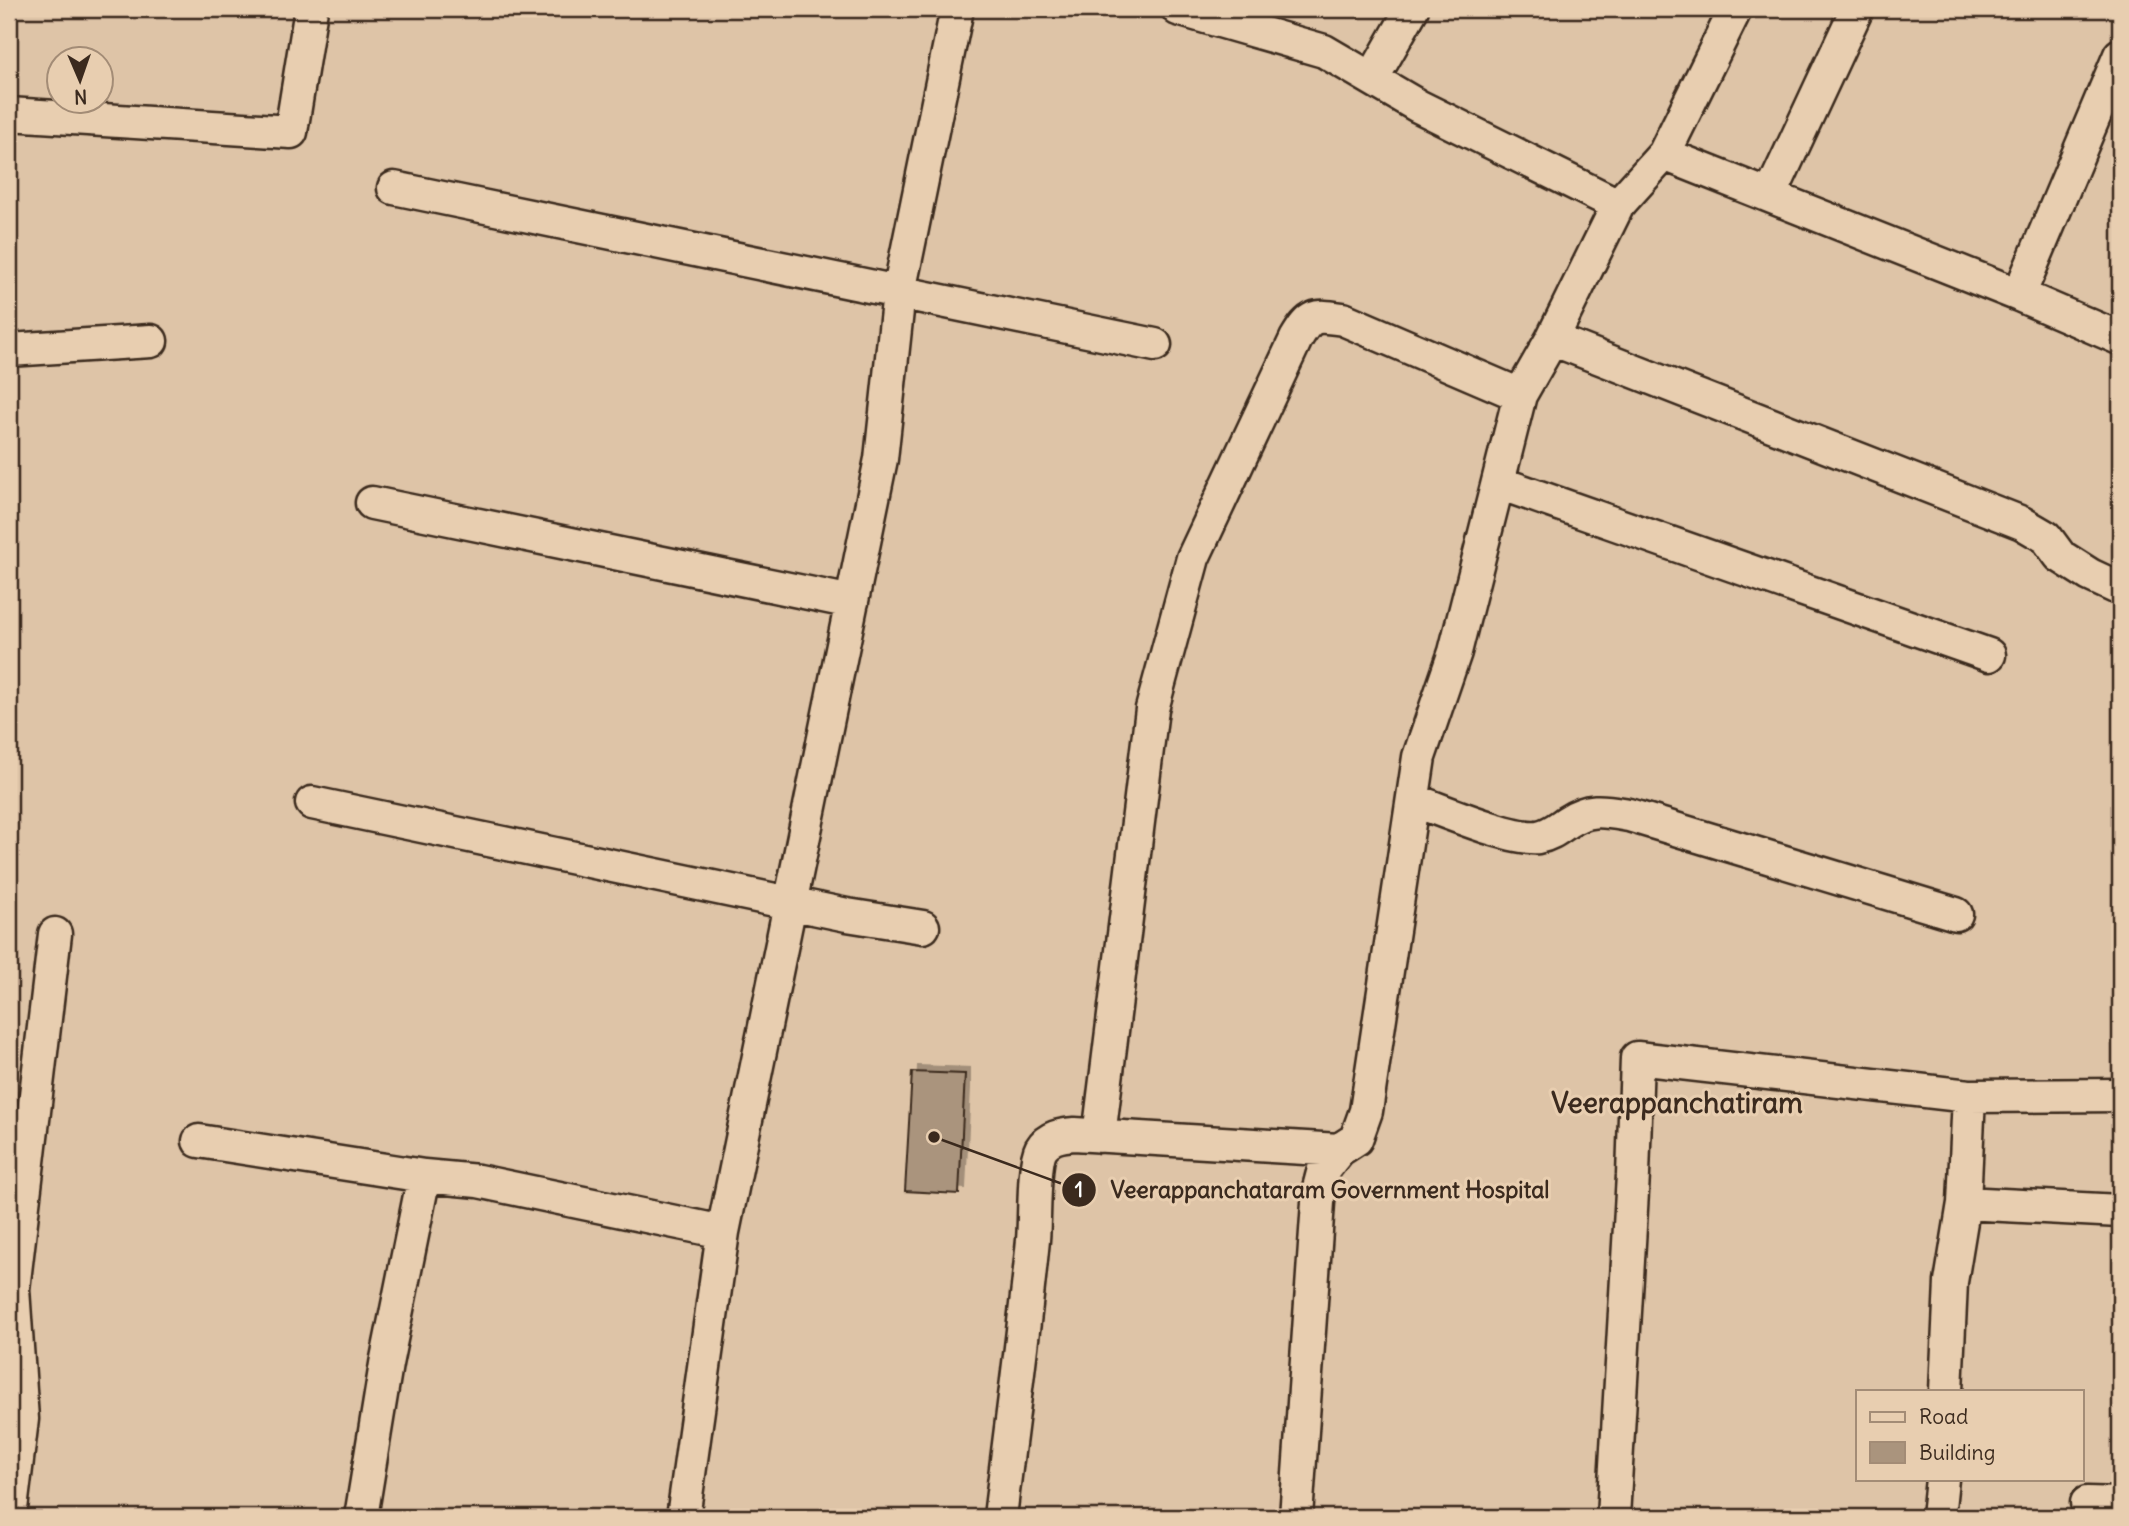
<svg xmlns="http://www.w3.org/2000/svg" width="2129" height="1526" font-family="Delius,sans-serif">
<style>
.building{fill:#aa947d;stroke:#3b2a1e;stroke-width:2;filter:url(#shadow)}
.lines{fill:none;stroke-linecap:round;stroke-linejoin:round}
.minor-casing{stroke:#3b2a1e;stroke-width:37}
.minor{stroke:#e8ceb0;stroke-width:32}
.labels{text-anchor:middle;dominant-baseline:central;stroke-width:6;stroke-linejoin:round;paint-order:stroke}
.district-label{font-size:28px;font-weight:bold;fill:#3b2a1e;stroke:#e8ceb0}
.leader{fill:none;stroke:#3b2a1e;stroke-width:2.5}
.callout-dot{fill:#3b2a1e;stroke:#e8ceb0;stroke-width:2.5}
.mark-label{font-size:21px;text-anchor:middle;font-weight:bold;fill:#fff}
.callout-label{font-size:23px;text-anchor:middle;font-weight:bold;fill:#3b2a1e;stroke:#e8ceb0;stroke-width:6;stroke-linejoin:round;paint-order:stroke}
</style>
<defs>
<filter id="shadow"><feDropShadow dx="6" dy="-6" stdDeviation="0" flood-color="#0004"/></filter>
</defs>
<rect width="100%" height="100%" fill="#dec4a7"/>
<filter id="ink" filterUnits="userSpaceOnUse"><feTurbulence type="fractalNoise" baseFrequency=".0143" numOctaves="2"/><feDisplacementMap in="SourceGraphic" scale="14" xChannelSelector="R" yChannelSelector="G"/><feConvolveMatrix kernelMatrix="1 2 1 2 8 2 1 2 1" color-interpolation-filters="sRGB"/></filter>
<g filter="url(#ink)">
<path class="building" d="M912,1072l53,2 -6,120 -54,-3z"/>
<g class="lines">
<g class="minor-casing">
<path id="minor" d="M1178,9l146,42 94,55 200,99
M1372,79l40,-70
M9,114l282,18 20,-123
M1664,154l355,141 100,43
M394,188l761,157
M1770,196l87,-187
M2019,295l101,-240
M1552,339l470,184 24,14 14,19 30,19 30,14
M9,350l142,-9
M1499,483l490,172
M372,503l480,99
M1413,800c29,10 98,40 125,37 12,-2 20,-9 29,-15 22,-15 38,-11 62,-7l327,99
M312,803l535,112 76,12
M1099,1136l53,-427 41,-151 103,-219c15,-25 18,-24 47,-20l177,76
M199,1141l225,35 54,5 245,51
M1964,1203l156,8
M1946,1391l5,-109 13,-79 5,-107 151,-1
M2087,1503l33,1
M10,1517l12,-98 -9,-130 42,-355
M361,1517l25,-153 38,-188
M683,1517l40,-285 158,-773 18,-167 58,-283
M1000,1517c11,-92 24,-185 33,-277 2,-20 0,-76 8,-91 7,-12 20,-14 33,-15l265,16
M1296,1517l23,-329 5,-19 15,-19 17,-11 10,-28 53,-354 36,-105 65,-257 32,-56 66,-134 46,-51 70,-142 -5,-3
M1613,1517l20,-342 4,-117 332,38
M1938,1517l4,-38"/>
</g>
<use href="#minor" class="minor"/>
</g>
</g>
<g class="labels">
<g class="district-label">
<text x="1677" y="1103">Veerappanchatiram</text>
</g>
</g>
<path class="leader" d="M934 1137L1079 1190"/>
<g class="callout-dot">
<circle cx="934" cy="1137" r="7"/>
<circle cx="1079" cy="1190" r="18"/>
</g>
<g class="mark-label">
<text x="1079" y="1197">1</text>
</g>
<g class="callout-label">
<text x="1330" y="1198">Veerappanchataram Government Hospital</text>
</g>
<rect width="2129" height="1526" fill="none" stroke="#e8ceb0" stroke-width="35"/>
<rect x="18" y="18" width="2094" height="1491" fill="none" stroke="#3b2a1e" stroke-width="2.5" filter="url(#ink)"/>
<rect x="1856" y="1390" width="228" height="91" fill="#e8ceb0" stroke="#a38c76" stroke-width="2"/>
<rect x="1870" y="1412" width="35" height="10" fill="#e8ceb0" stroke="#a38c76" stroke-width="2"/>
<text x="1919" y="1424" font-size="21" fill="#3b2a1e">Road</text>
<rect x="1870" y="1442" width="35" height="21" fill="#aa947d" stroke="#a38c76" stroke-width="2"/>
<text x="1919" y="1460" font-size="21" fill="#3b2a1e">Building</text>
<g transform="translate(80 80) rotate(178)"><circle r="33" fill="#e8ceb0" stroke="#a38c76" stroke-width="2"/>
<path d="M0-5L12 26L0 18L-12 26Z" fill="#3b2a1e"/>
<text y="-10" font-size="19" font-weight="bold" text-anchor="middle" fill="#3b2a1e">N</text>
</g>
</svg>
